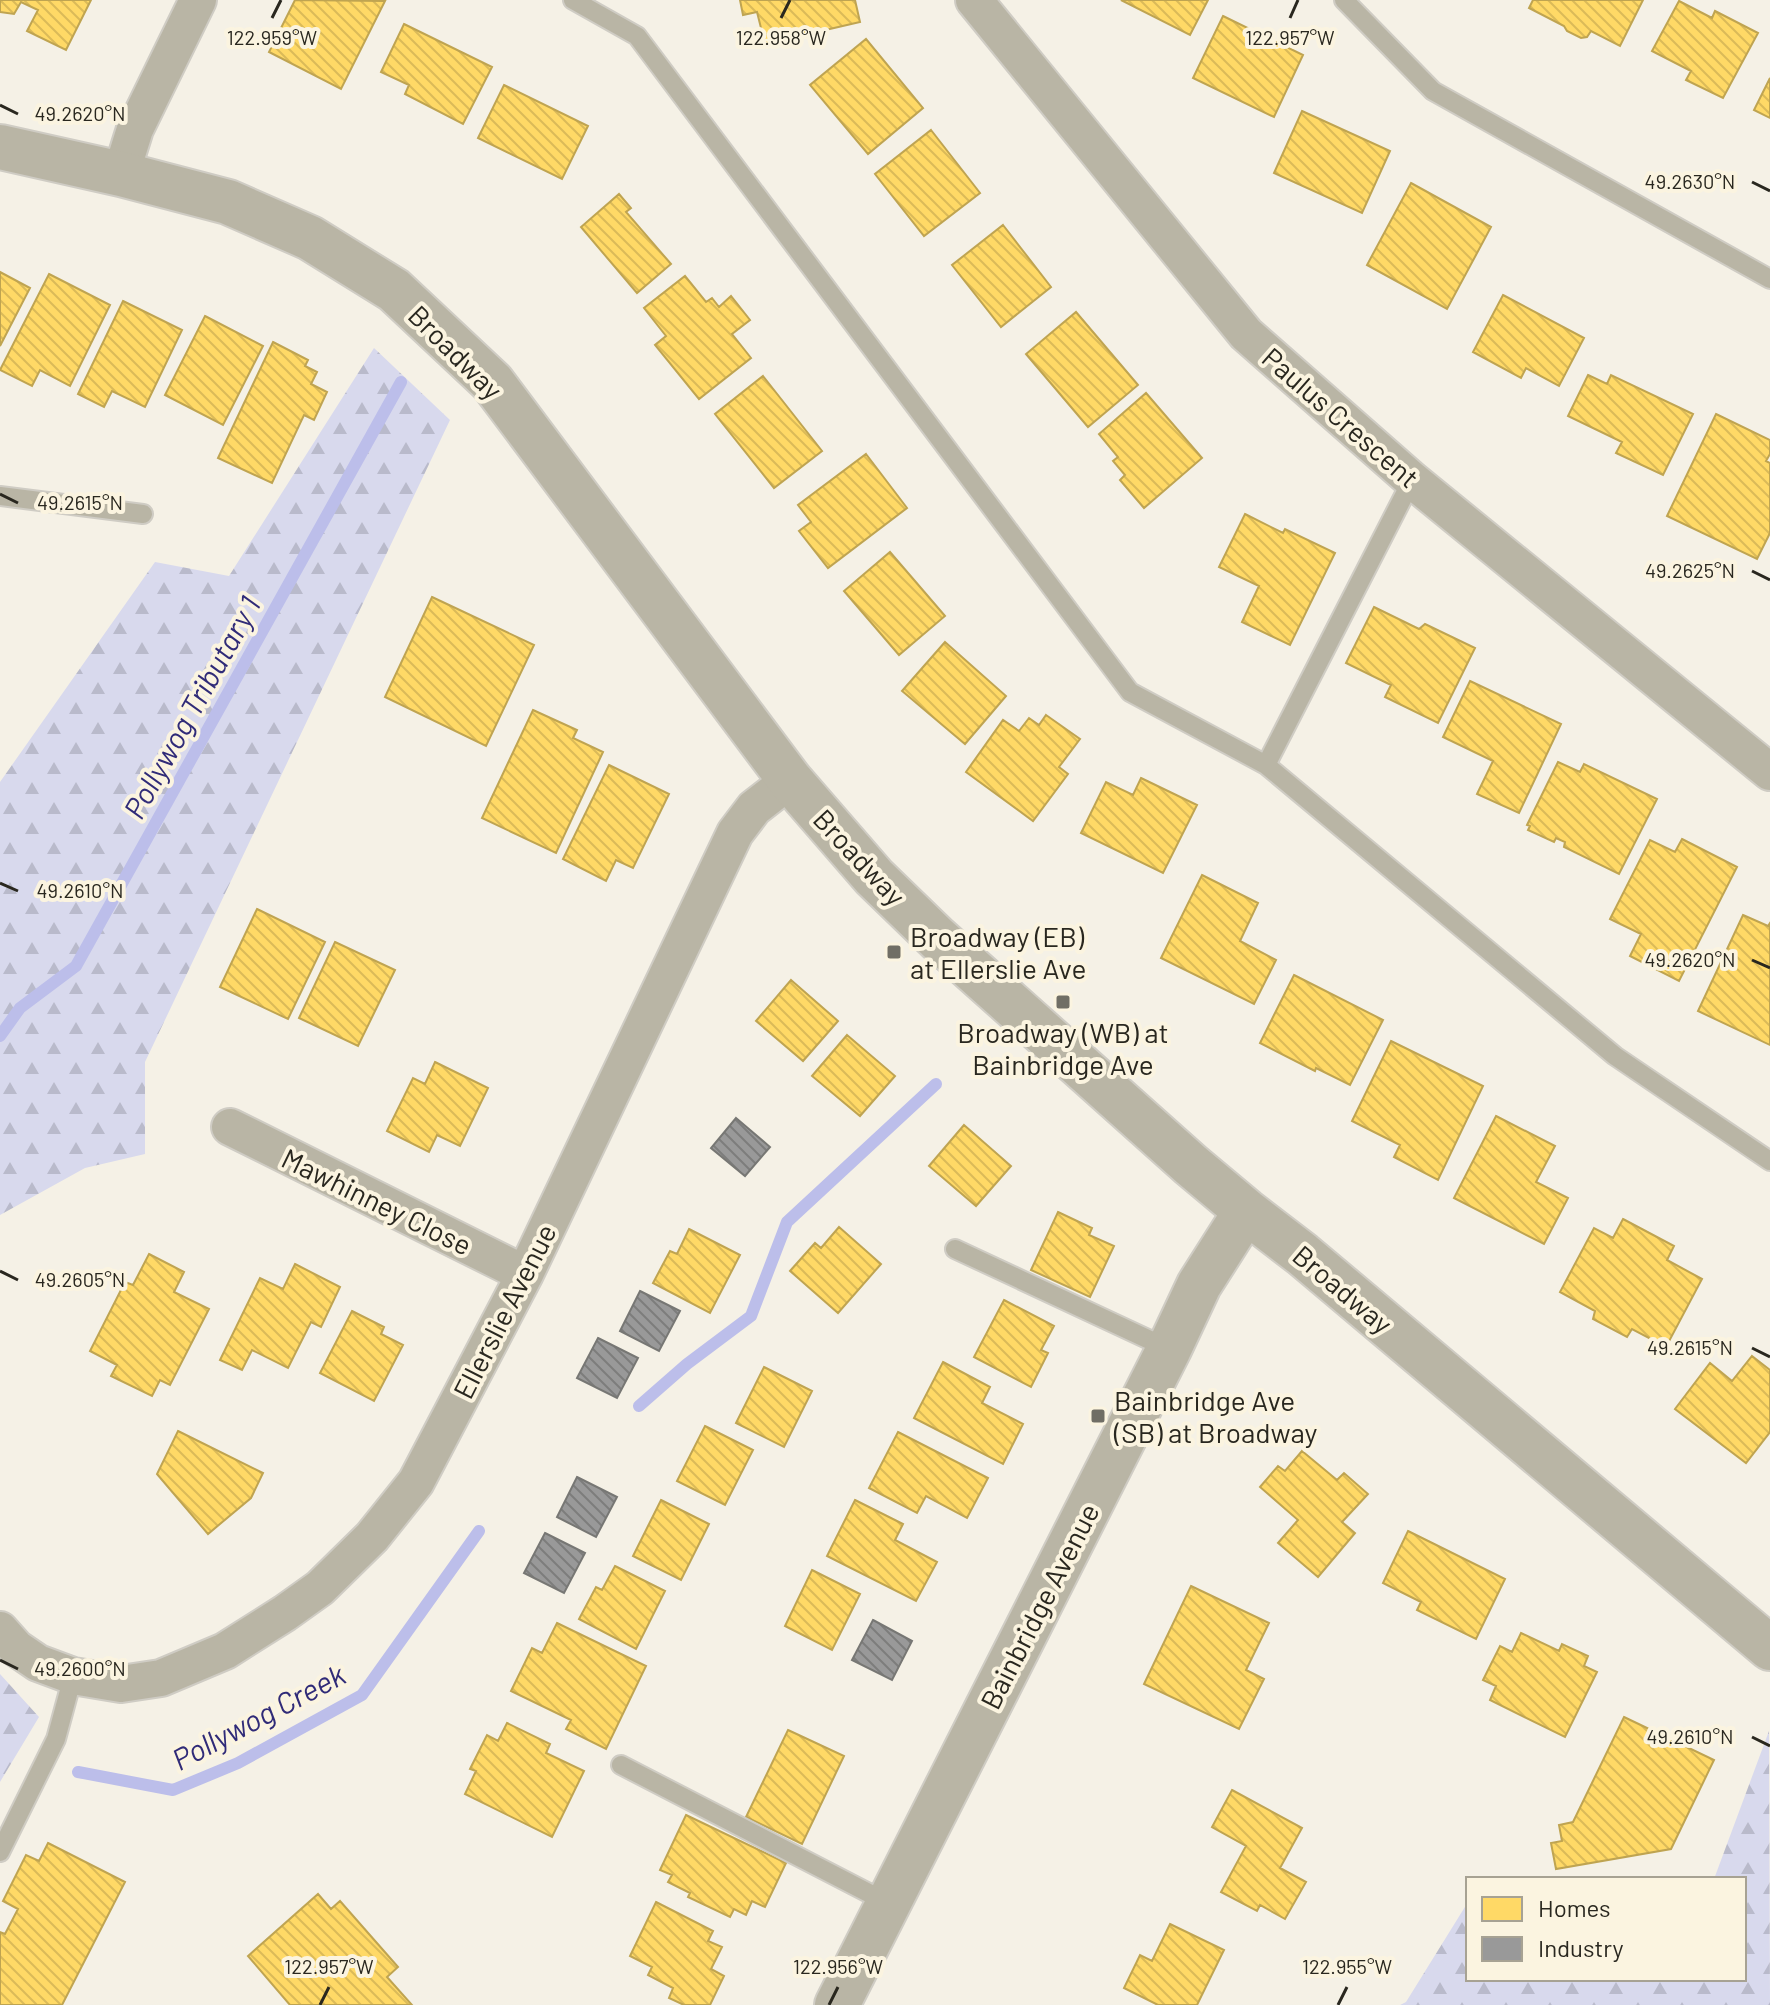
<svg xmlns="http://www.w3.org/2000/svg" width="1770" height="2005" font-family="Barlow,sans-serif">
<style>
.forest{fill:url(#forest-firs)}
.homes{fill:url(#homes-back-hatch);stroke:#bfa451;stroke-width:2}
.industry{fill:url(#industry-back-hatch);stroke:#777774;stroke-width:2}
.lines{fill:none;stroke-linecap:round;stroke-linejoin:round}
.stream{stroke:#bcbeea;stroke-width:12}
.service-casing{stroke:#cfccc4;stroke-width:22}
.minor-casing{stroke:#cfccc4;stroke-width:40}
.tertiary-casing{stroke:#cfccc4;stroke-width:48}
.service{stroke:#b9b5a5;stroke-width:18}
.minor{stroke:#b9b5a5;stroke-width:36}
.tertiary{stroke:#b9b5a5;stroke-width:44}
.ticks{fill:none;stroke:#29271f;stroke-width:3}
.poi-dot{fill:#706e65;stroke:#fbf4e0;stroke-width:3}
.labels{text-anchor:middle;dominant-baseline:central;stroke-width:8;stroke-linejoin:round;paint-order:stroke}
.street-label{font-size:28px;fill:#29271f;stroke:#fbf4e0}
.poi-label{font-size:28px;fill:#29271f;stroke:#fbf4e0;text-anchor:start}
.water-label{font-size:30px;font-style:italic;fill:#302b78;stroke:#fbf4e0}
.ticks-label{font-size:20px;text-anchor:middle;fill:#29271f;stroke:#fbf4e0;stroke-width:8;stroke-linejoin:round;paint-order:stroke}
</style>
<defs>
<pattern id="forest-firs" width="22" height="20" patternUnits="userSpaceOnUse" patternTransform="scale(2)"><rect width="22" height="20" fill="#d8d9ed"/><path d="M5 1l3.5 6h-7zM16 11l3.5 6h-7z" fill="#b9bacb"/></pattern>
<pattern id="homes-back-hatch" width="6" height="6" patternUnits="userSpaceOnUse" patternTransform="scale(2)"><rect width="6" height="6" fill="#ffd966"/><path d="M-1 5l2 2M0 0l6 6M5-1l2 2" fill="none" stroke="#dbba58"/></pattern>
<pattern id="industry-back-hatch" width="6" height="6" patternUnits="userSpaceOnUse" patternTransform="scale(2)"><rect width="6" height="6" fill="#999"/><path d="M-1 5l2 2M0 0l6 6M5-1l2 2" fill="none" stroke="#7d7d7c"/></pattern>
</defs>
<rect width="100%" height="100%" fill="#f5f1e6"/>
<path class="forest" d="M374,348l76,72 -305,642v92l-60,14 -85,47v-433l155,-220 74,14z
M0,1674l39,43 -39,65z
M1769,1731l1,274h-370l6,-3 62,-100v77h276v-100h-30z"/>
<path class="homes" d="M0,0h91l-25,50 -39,-19 11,-21 -17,-8 -7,12 -14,-2z
M295,0l90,1 -44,88 -72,-37z
M740,0h115l5,22 -95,22 -8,-32 -14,3z
M1121,0h87l-18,35z
M1533,0h110l-23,46 -29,-15 -4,6 -6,1 -14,-7 -3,-5 -35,-18z
M1679,1l33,17 3,-7 43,22 -35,65 -37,-18 5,-9 -39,-20z
M1223,16l80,39 -29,62 -81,-39z
M404,24l88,43 -29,57 -58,-30 4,-9 -28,-13z
M866,39l57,69 -55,46 -58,-69z
M1770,78v40l-16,-8z
M504,85l84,41 -26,53 -84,-41z
M1302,111l88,40 -28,62 -88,-40z
M931,130l49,63 -56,43 -49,-62z
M1411,183l80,44 -44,82 -80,-44z
M619,194l12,14 -5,4 45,52 -34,29 -56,-66z
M1003,225l48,62 -50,40 -49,-62z
M0,272l30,16 -30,58z
M49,274l61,31 -40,81 -30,-16 -8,16 -32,-16z
M685,276l21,26 6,-4 7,9 12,-11 19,24 -18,14 19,24 -52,41 -44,-54 11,-9 -22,-28z
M1503,295l81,43 -25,48 -33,-18 -5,10 -48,-26z
M123,301l59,29 -37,77 -33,-16 -8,16 -26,-13z
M1076,312l62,73 -50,42 -62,-73z
M205,316l58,30 -40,79 -58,-30z
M273,342l35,18 -3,6 12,6 -6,12 16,8 -13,28 -10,-5 -32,68 -54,-25z
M1588,375l19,9 4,-9 82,39 -30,61 -47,-22 6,-11 -54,-26z
M763,376l59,75 -48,37 -59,-74z
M1146,393l56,65 -58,50 -24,-28 5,-5 -12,-14 5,-4 -19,-23z
M1716,414l54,26v14l-4,7 4,2v70l-13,26 -90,-43z
M866,454l41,54 -79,60 -29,-37 12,-9 -13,-17z
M1245,514l38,19 2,-4 50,24 -45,92 -48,-23 17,-36 -40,-19z
M890,552l55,64 -46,39 -55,-64z
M432,597l102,48 -48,101 -101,-49z
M1374,607l45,22 6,-5 50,24 -37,75 -53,-26 6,-12 -45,-22z
M945,642l61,54 -41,48 -63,-53z
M1470,681l91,43 -42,89 -42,-19 16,-33 -50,-24z
M533,710l44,20 -4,8 30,14 -47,101 -74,-35z
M1046,715l34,24 -21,28 9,7 -35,47 -67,-49 37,-52 16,11 10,-13 10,7z
M1558,762l22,10 4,-8 73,35 -38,75 -55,-27 1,-5 -9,-4 -2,4 -26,-12 2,-4 -3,-1z
M609,765l60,29 -36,74 -17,-8 -10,21 -43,-22z
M1141,778l56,27 -34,68 -82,-40 25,-51 27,13z
M1682,839l55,28 -58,114 -49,-25 11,-22 -31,-15 40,-79 25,12z
M1202,875l56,28 -18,38 36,19 -22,44 -93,-46z
M257,909l68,33 -37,77 -68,-32z
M1743,915l25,11 2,-3v122l-72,-34z
M335,942l60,28 -37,76 -59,-28z
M1294,975l89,45 -33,65 -34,-17 -1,3 -55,-28z
M791,980l47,41 -35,40 -47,-40z
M847,1035l48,41 -35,40 -48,-40z
M1391,1041l92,45 -45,94 -44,-23 6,-12 -48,-24z
M435,1062l53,26 -28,58 -23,-11 -8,17 -42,-21 26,-53 12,6z
M1496,1116l59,30 -19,36 32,16 -24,46 -90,-46z
M964,1125l47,41 -35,40 -47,-40z
M1058,1212l34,16 -3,7 25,11 -24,51 -59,-27z
M1623,1219l51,27 -7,14 35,19 -36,68 -34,-18 -5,8 -34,-18 2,-8 -35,-19 34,-64 19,10z
M839,1227l42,37 -43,49 -48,-42 25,-28 6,5z
M689,1229l51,26 -30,58 -57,-30 17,-32 7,3z
M149,1254l35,18 -10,20 35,17 -39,76 -10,-5 -8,16 -41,-20 6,-11 -27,-14 35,-69 8,3z
M295,1264l45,23 -19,40 -10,-5 -23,46 -36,-18 -10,20 -22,-10 40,-82 23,11z
M1004,1300l50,26 -13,24 7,3 -17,34 -57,-30z
M352,1311l32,16 -3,7 22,11 -29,56 -54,-28z
M1752,1356l18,14v62l-24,31 -71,-54 35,-46 22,18z
M943,1362l47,25 -8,16 41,21 -20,40 -89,-46z
M764,1367l48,24 -28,56 -48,-24z
M705,1426l48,24 -28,55 -48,-24z
M178,1431l85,42 -12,25 -43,36 -51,-60z
M898,1432l90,46 -21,40 -41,-22 -9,17 -48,-25z
M1302,1451l35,29 7,-7 24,21 -26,28 13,11 -37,44 -40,-34 20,-23 -38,-33 18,-21 7,5z
M661,1500l48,24 -28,56 -48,-24z
M855,1500l48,24 -8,16 42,22 -21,39 -89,-45z
M1408,1531l97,48 -29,60 -59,-29 4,-8 -38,-19z
M615,1566l50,25 -29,58 -57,-30 17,-32 6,3z
M812,1570l48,24 -28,56 -47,-24z
M1191,1586l78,37 -23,47 18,9 -25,50 -95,-45z
M557,1623l89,43 -40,83 -40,-20 5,-9 -60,-29 21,-43 10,5z
M1521,1633l38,18 3,-7 26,12 -4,10 13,6 -32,65 -75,-37 6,-14 -13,-6 17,-34 12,6z
M1624,1717l90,43 -43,89 -115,20 -5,-26 11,-2 -3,-16 14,-3z
M507,1723l43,21 -4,9 38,18 -32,66 -87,-43 11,-23 -6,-2 17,-34 11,6z
M788,1730l56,26 -42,88 -56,-27z
M1232,1790l70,38 -22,40 26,14 -21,37 -25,-14 -3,6 -36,-19 25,-46 -34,-19z
M686,1815l100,48 -21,44 -13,-6 -6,14 -12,-6 -4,8 -42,-20 2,-4 -22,-11 4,-7 -12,-5z
M48,1843l77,39 -63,123h-62v-73l5,2 13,-25 -15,-8 23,-46 13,6z
M318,1894l13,15 9,-8 58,66 -11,10 25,28h-122l-42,-49z
M656,1902l57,29 -5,10 14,6 -11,22 13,7 -14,29h-26l-15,-7 4,-10 -25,-13 4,-8 -22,-11z
M1170,1924l54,26 -27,55h-39l-34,-17 16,-33 12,6z"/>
<path class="industry" d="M736,1118l34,29 -25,29 -34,-28z
M640,1291l40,20 -21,40 -39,-20z
M598,1338l40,20 -21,40 -40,-20z
M577,1477l40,20 -21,40 -39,-20z
M545,1533l40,20 -21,40 -40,-20z
M873,1620l39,21 -20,39 -40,-20z"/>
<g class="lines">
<path class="stream" d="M0,1036l20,-28 56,-42 325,-584
M639,1406l48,-42 64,-48 36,-94 149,-138
M78,1772l95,18 65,-27 124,-68 117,-164"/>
<g class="service-casing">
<path id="service" d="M573,0l64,36 493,656 136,73 349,291 155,105
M1344,0l89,91 337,188
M0,496l143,18
M1266,765l146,-285
M955,1249l214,100
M621,1765l267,138
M0,1852l56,-113 17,-63"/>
</g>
<g class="minor-casing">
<path id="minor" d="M974,0l272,334 166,146 358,292
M121,174l14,-45 63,-129
M230,1127l295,147
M0,1630l16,18 22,15 35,13 48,8 40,-6 64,-27 60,-38 35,-25 52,-51 44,-55 109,-208 210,-441 19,-25 36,-28"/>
</g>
<g class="tertiary-casing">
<path id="tertiary" d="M0,147l121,27 107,28 82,36 84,52 98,92 298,398 84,97 63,61 254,227 55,46 56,43 468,394
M837,2005l332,-656 30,-64 47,-74"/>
</g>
<use href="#service" class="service"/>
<use href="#minor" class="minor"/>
<use href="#tertiary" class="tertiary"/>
</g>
<path class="ticks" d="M272,18l9,-18M781,18l9,-18M1290,18l8,-18M0,105l18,9M1752,182l18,9M0,494l18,9M1752,571l18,9M0,883l18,8M1752,960l18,8M0,1271l18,9M1752,1348l18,9M0,1660l18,9M1752,1737l18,9M320,2005l9,-18M829,2005l9,-18M1338,2005l9,-18"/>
<g class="poi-dot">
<rect x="886" y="944" width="16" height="16" rx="4"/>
<rect x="1055" y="994" width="16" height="16" rx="4"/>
<rect x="1090" y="1408" width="16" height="16" rx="4"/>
</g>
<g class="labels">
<g class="street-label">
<text transform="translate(456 352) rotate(45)">Broadway</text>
<text transform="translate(1341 417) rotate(41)">Paulus Crescent</text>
<text transform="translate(860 857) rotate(47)">Broadway</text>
<text transform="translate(377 1201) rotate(26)">Mawhinney Close</text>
<text transform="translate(1343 1289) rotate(40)">Broadway</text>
<text transform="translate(504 1311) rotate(-63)">Ellerslie Avenue</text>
<text transform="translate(1039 1606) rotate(-63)">Bainbridge Avenue</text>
</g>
<g class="poi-label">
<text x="910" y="936">Broadway (EB)<tspan x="910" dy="32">at Ellerslie Ave</tspan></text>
<text x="1063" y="1032" text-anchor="middle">Broadway (WB) at<tspan x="1063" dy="32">Bainbridge Ave</tspan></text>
<text x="1114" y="1400">Bainbridge Ave<tspan x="1114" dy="32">(SB) at Broadway</tspan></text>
</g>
<g class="water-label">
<text transform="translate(191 707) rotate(-61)">Pollywog Tributary 1</text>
<text transform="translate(258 1716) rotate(-28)">Pollywog Creek</text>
</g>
</g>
<g class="ticks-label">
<text x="272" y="45">122.959°W</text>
<text x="781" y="45">122.958°W</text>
<text x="1290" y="45">122.957°W</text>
<text x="80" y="121">49.2620°N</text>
<text x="1690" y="189">49.2630°N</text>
<text x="80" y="510">49.2615°N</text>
<text x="1690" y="578">49.2625°N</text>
<text x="80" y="898">49.2610°N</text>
<text x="1690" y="967">49.2620°N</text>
<text x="80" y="1287">49.2605°N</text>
<text x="1690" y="1355">49.2615°N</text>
<text x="80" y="1676">49.2600°N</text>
<text x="1690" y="1744">49.2610°N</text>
<text x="329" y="1974">122.957°W</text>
<text x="838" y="1974">122.956°W</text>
<text x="1347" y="1974">122.955°W</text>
</g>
<rect x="1466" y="1877" width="280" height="104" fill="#fbf4e0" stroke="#a7a293" stroke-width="2"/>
<rect x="1482" y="1897" width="40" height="24" fill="#ffd966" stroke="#a7a293" stroke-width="2"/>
<text x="1538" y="1917" font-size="24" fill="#29271f">Homes</text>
<rect x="1482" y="1937" width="40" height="24" fill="#999999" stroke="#a7a293" stroke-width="2"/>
<text x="1538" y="1957" font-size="24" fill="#29271f">Industry</text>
</svg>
